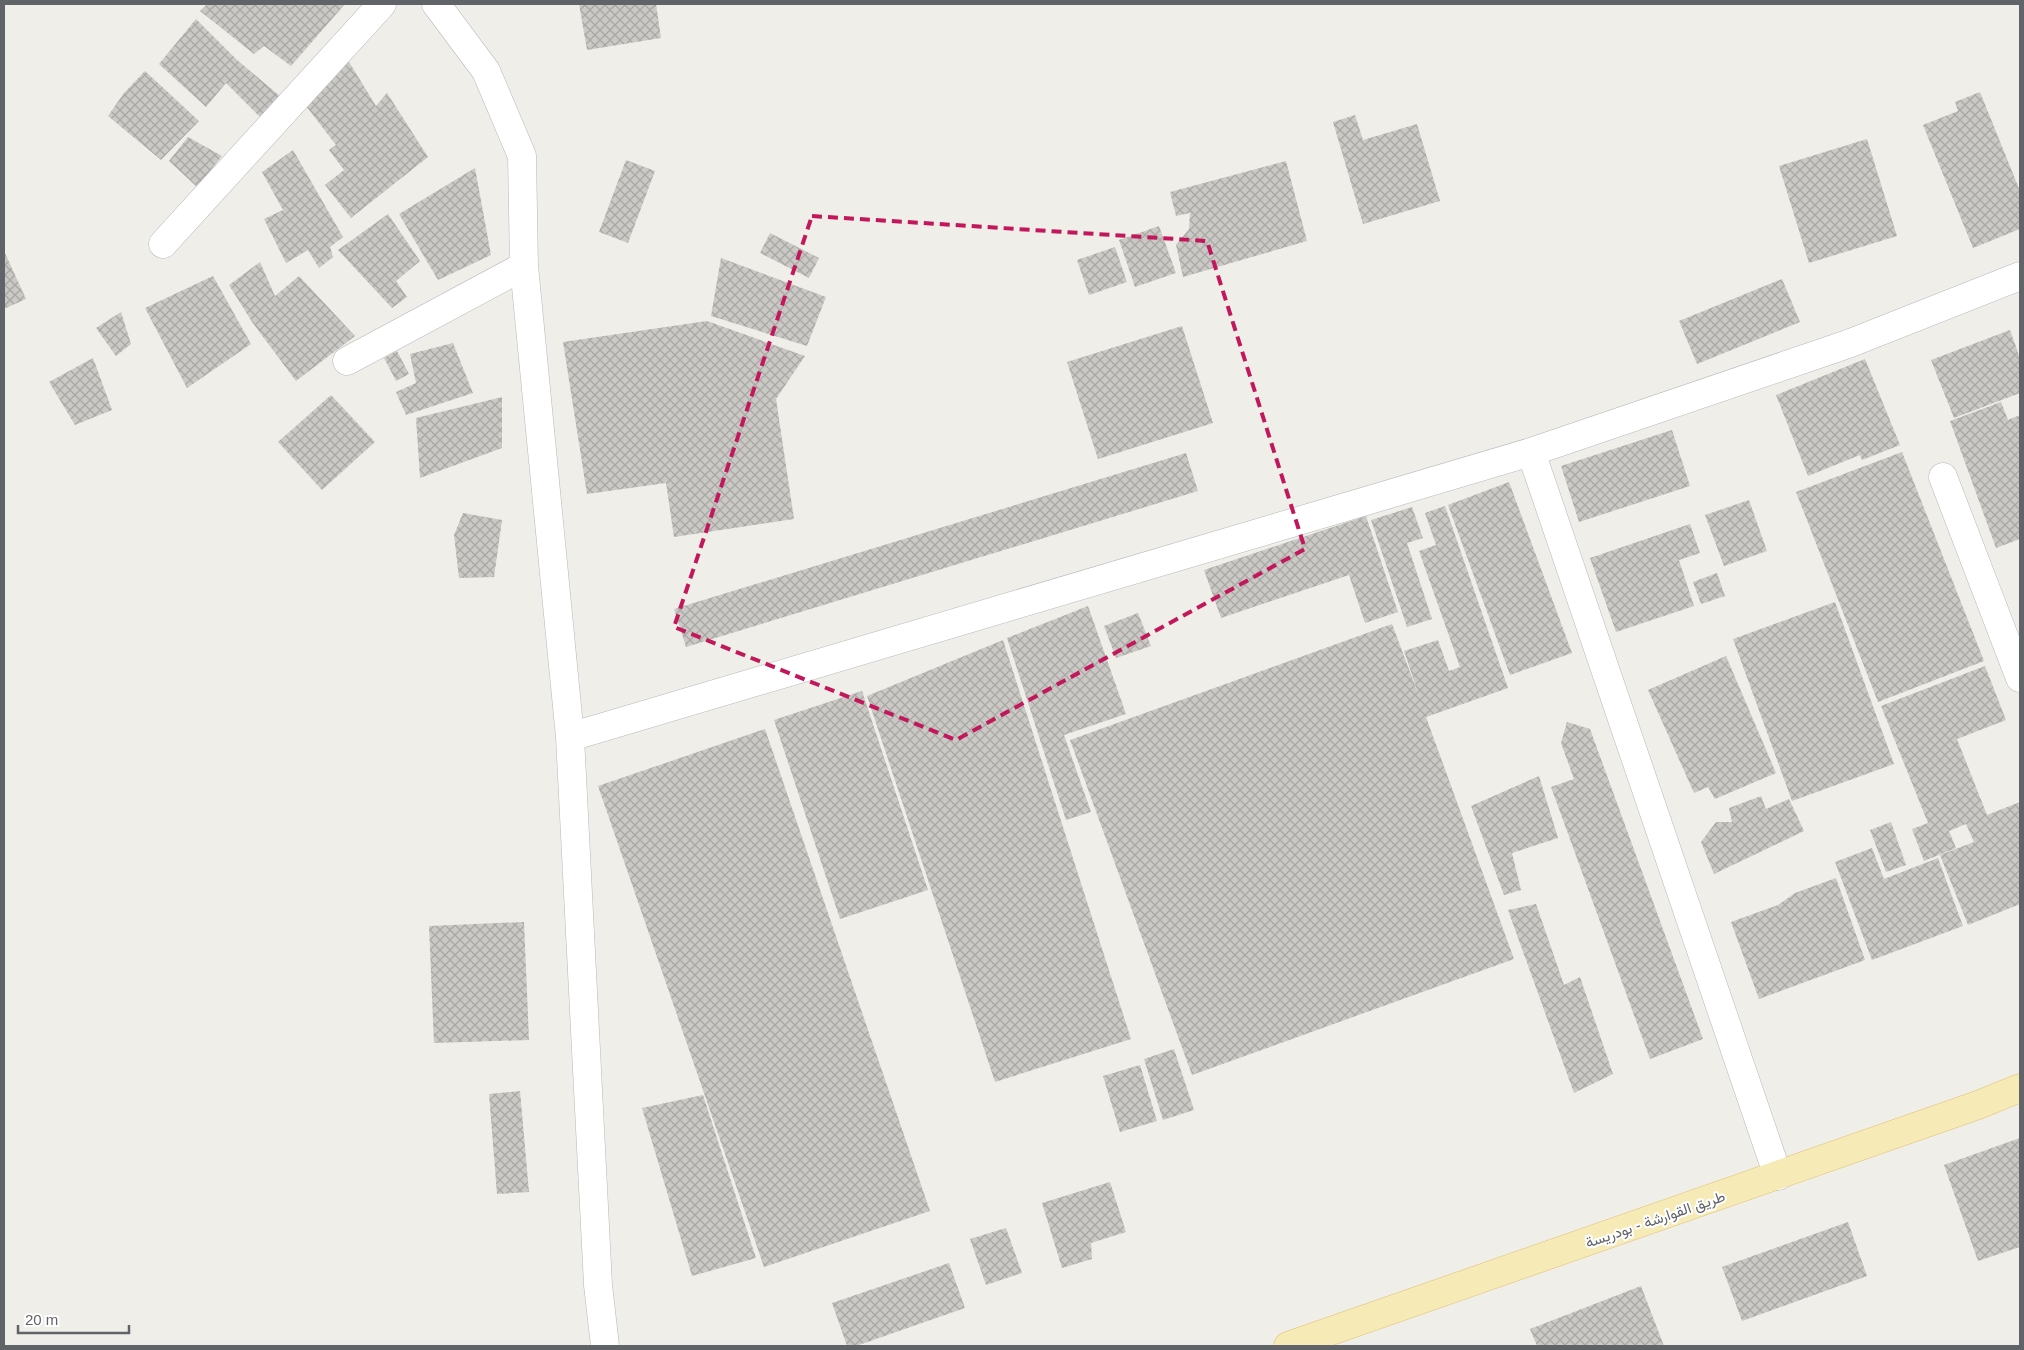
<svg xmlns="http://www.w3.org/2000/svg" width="2024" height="1350" font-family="Helvetica,Vazirmatn,sans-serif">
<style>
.building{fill:url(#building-cross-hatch)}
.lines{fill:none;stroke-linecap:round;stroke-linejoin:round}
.minor-casing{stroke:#b5b8bb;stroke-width:29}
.major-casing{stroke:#e1bf70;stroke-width:29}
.minor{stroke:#fff;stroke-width:28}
.major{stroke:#f6ebb7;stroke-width:28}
.marked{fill:none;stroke:#c2185b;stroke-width:4;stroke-dasharray:10 6;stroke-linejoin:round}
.labels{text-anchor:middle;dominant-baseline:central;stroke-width:4;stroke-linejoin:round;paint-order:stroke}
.street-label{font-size:15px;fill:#606367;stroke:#fff}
</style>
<defs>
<pattern id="building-cross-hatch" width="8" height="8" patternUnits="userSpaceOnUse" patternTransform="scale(1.25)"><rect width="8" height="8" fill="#cbc9c5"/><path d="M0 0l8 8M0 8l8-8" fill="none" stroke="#a8a7a4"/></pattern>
</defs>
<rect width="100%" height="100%" fill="#f0eee9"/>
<path class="building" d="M207,4h138l-54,62 -27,-20 -10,8 -54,-43z
M579,4h77l5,34 -74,12z
M196,19l40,40 45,38 -18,23 -37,-37 -20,24 -47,-43z
M346,57l30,49 11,-13 41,64 -77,61 -26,-33 19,-15 -15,-20 7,-5 -30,-39z
M145,71l54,50 -38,39 -53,-44 16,-23z
M1980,92l40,99v38l-47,19 -50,-123 35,-14 -3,-9z
M1355,115l8,25 54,-16 23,77 -77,23 -30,-102z
M188,137l34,19 -25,31 -28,-26z
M1867,139l30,97 -88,27 -30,-97z
M293,150l50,87 -13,10 3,10 -14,11 -11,-18 -22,13 -22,-44 19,-9 -21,-38z
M626,160l29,11 -27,72 -29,-11z
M1286,161l21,80 -124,36 -7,-32 13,-16 1,-16 -14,3 -6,-24z
M475,168l16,87 -53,25 -39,-66z
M388,214l32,47 -24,20 11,16 -15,11 -54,-58z
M1159,226l17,47 -41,14 -16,-47z
M770,233l49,25 -10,20 -49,-25z
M1115,247l12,35 -38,13 -12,-35z
M4,251l22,48 -22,10z
M721,258l105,39 -19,49 -96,-30z
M260,262l15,34 24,-20 56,60 -59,45 -44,-59 -23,-37z
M213,276l38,68 -64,44 -42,-80z
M1782,279l18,43 -103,42 -18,-43z
M121,312l10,32 -15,12 -20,-28z
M707,321l98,35 -29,43 18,120 -120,18 -8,-54 -79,11 -24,-152z
M1182,326l31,97 -115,36 -31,-97z
M2010,330l10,28v35l-66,25 -23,-58z
M453,343l20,50 -67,22 -10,-23 20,-9 -6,-29z
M397,351l12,23 -13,7 -12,-23z
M93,358l19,52 -37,15 -26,-43z
M1865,359l35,86 -38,15 -2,-5 -52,21 -32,-81z
M331,395l44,47 -53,48 -44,-48z
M502,397v51l-82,30 -4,-60z
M2001,402l7,18 12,-5v124l-24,9 -46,-127z
M1672,430l18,56 -111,36 -18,-56z
M1902,452l82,209 -106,41 -82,-210z
M1186,453l12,38 -512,156 -12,-38z
M1509,482l63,171 -62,22 -62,-170z
M1749,500l18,51 -43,15 -19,-51z
M1445,506l63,182 -82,29 88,242 -322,116 -122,-335 322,-116 27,72 -15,-45 34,-11 11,31 11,-4 -41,-116 17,-6 -11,-32z
M1412,507l11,31 -16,5 25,76 -25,8 -36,-107z
M463,513l39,7 -8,57 -35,1 -5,-43z
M1366,516l32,96 -33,11 -16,-48 -128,43 -17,-48z
M1690,524l10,29 -21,7 15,46 -78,26 -26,-74z
M1717,573l8,23 -24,8 -8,-22z
M1835,602l59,162 -102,37 -59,-162z
M1088,606l38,108 -62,21 27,77 -25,8 -59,-182z
M1138,613l13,33 -35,12 -12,-32z
M1003,640l128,399 -136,43 -128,-386z
M1726,656l50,117 -61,26 -7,-12 -14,6 -46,-103z
M1985,666l21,54 -49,19 30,76 33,-13v102l-52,21 -28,-70 34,-13 -8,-18 -17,7 7,17 -32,13 -12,-32 16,-6 -47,-117z
M862,691l66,199 -88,29 -66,-199z
M1567,722l23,7 113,310 -53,20 -99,-272 23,-8 -13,-36z
M765,729l165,482 -166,56 -166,-481z
M1539,776l19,62 -46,15 9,37 -17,5 -33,-89z
M1761,796l5,13 23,-10 15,32 -90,43 -13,-32 15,-20h16l-3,-14z
M1891,822l15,43 -20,7 -16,-42z
M1872,848l12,31 54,-21 25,68 -91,34 -37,-98z
M1836,878l29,82 -106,39 -28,-77 47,-17 17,-12z
M1536,904l28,81 16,-8 33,97 -39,19 -66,-183z
M524,922l5,118 -95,3 -5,-117z
M1174,1049l20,61 -31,10 -19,-61z
M1140,1065l17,56 -37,11 -17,-56z
M520,1091l9,101 -32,2 -8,-100z
M703,1095l53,163 -64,18 -50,-168z
M2020,1138v109l-42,14 -34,-96z
M1110,1182l16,50 -35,11 1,16 -30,9 -20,-65z
M1848,1222l19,54 -125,45 -20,-54z
M1006,1228l16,45 -36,12 -16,-46z
M949,1263l16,45 -109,38h-9l-15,-43z
M1641,1286l23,60h-127l-7,-17z"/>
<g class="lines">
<g class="minor-casing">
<path id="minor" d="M436,4l50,67 36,85 2,110 46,471 28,548 7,61
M163,244l219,-240
M347,361l177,-95
M1531,452l247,724
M1943,477l77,201
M570,737l961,-285 317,-108 172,-68"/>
</g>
<g class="major-casing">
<path id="major" d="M1288,1346l690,-241 42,-17"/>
</g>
<use href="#minor" class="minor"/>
<use href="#major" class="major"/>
</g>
<path class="marked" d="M812,216l395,25 98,308 -349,191 -282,-113z"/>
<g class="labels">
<g class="street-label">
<text transform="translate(1655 1219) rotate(-19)">طريق القوارشة - بودريسة</text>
</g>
</g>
<rect width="2024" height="1350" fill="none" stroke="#606367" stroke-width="10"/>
<path d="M18 1325v8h111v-8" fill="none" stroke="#606367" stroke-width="2.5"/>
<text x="25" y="1325" font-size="15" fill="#606367" stroke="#ffffff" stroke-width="4" paint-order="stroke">20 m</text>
</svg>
